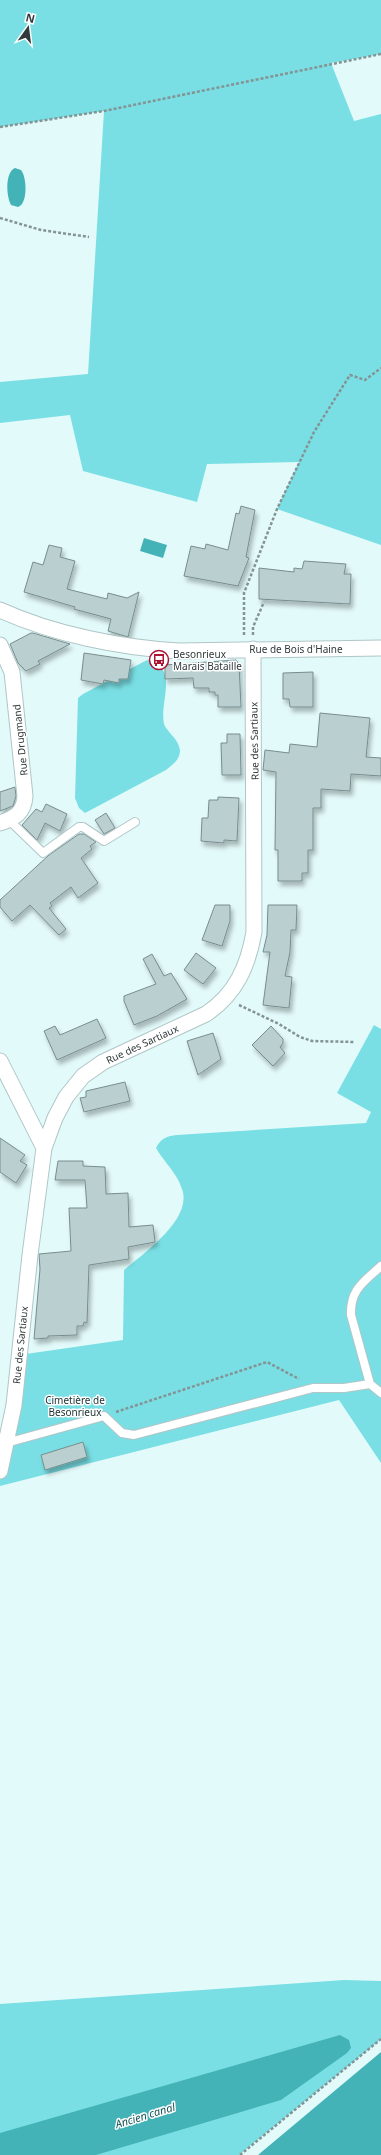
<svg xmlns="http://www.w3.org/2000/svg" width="381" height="2155" font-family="'Noto Sans',sans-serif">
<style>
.green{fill:#79dfe4}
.water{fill:#43b3b7}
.building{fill:#b9cfd0;stroke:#798d8e;filter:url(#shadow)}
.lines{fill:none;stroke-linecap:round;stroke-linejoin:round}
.service-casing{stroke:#b0c6c7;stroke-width:10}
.minor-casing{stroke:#b0c6c7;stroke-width:17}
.path{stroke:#849393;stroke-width:2.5;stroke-dasharray:3 2;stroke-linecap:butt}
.service{stroke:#fff;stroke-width:8}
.minor{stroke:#fff;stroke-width:15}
.labels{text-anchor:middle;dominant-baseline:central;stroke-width:3;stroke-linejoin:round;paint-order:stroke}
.street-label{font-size:10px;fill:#31393a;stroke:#fff}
.poi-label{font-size:10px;fill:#31393a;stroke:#fff;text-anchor:start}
.park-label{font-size:10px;fill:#172f30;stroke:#fff}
.water-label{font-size:11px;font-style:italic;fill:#165558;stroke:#fff}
</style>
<defs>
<filter id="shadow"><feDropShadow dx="2.5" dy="4.5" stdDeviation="2" flood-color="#0004"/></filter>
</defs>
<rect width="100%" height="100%" fill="#e3fafa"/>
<path class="green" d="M0,0h381v54l-50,9 23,58 27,-7v431l-104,-36 22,-47 -92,2 -10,38 -114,-31 -13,-56 -70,8v-41l88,-8 16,-263 -104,16z
M147,660c33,8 12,41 17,64 2,7 14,14 16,26 0,10 -7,14 -14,20l-81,43 -6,-5 -4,-10 3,-100 5,-4z
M374,1025l7,4v434l-42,-63 -339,86v-15l19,-116 104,-15 1,-70c20,-17 69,-51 58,-81 -5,-16 -18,-27 -26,-41 5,-10 11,-12 21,-13l189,-12 5,-11 -34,-19z
M344,1980l37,1v58l-142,116h-239v-151z"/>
<path class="water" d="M15,168l6,2c6,7 7,34 -3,37l-7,-2c-5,-9 -6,-33 4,-37z
M144,538l23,7 -4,13 -23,-7z
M340,2035l9,5 2,8 -4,5 -66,47 -185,55h-96v-22z
M381,2052v103h-123z"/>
<path class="building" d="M241,506l14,4 -9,47 3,1 -11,28 -54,-10 7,-30 14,3 1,-5 22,6 8,-37 3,1z
M49,545l13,3 -2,9 15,4 -8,28 40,10 1,-6 19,5 12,-6 -11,45 -20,-6 3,-12 -37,-10 1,-2 -51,-15 9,-30 10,3z
M304,561l42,3 -2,10h7l-1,30 -91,-5v-31l35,4v-4l8,1z
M31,633h2l37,11 -32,17 2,3 -14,7 -8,-8 -8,-19z
M84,653l47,7 -3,19h-9v4l-15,-3 -1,4 -22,-4z
M236,660l3,4 2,43h-23v-12h-3v-3h-6v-4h-15l-1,-10 -28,1v-14z
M313,672v35h-23l-1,-8h-6v-26z
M320,713l50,5 -4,39 15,1v18l-30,-2 -1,17 -29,-2v19h-8v42h-5v23h-6v8h-24v-31h-3l1,-78 -13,-2 2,-20 24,3 1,-9 27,3z
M227,734h13l1,41h-19l-1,-32h6z
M15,787l1,9 -3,10 -13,5v-19z
M218,797l21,1 -2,43 -13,-1v3l-23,-2 1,-23h6l1,-18h9z
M46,804l21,10 -7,17 -15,-8 -8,17 -15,-15 14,-16 6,3z
M106,813l9,15 -11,6 -9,-14z
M79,834h5l12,8 -6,4 2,3 -11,9 17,25 -20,15 -7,-11 -21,16 2,3 -3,2 17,21 -7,6 -29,-30 -18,16 -12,-14v-7l49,-45z
M215,905h15v16l-8,25 -20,-6z
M268,905h29l-1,25h-5l-1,22 -5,24 7,1 -3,31 -26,-3 7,-53h-7l4,-17z
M196,953l20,15 -13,16 -19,-14z
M152,954l12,22 7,-3 16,26 -30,17 -23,9 -10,-24v-5l32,-12 -13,-25z
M97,1019l9,19 -49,22 -13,-29 11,-5 5,9z
M271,1026l12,13v4l-3,4 5,6 -12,13 -21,-21z
M213,1033l8,26 -23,16 -11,-34z
M125,1082l5,19 -46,11 -4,-14 6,-1v-6z
M0,1138l25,17 -5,6 7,4 -11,18 -16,-11z
M58,1161h25v5l22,1 1,27 22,-1 1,34 24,-2 2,17 -27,5 1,12 -40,6 -2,58 -3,-1 -1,4h-6v9l-29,1v2l-14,1 6,-70 -1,-15 32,-3 -2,-43h18l-2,-28h-30z
M83,1442l4,15 -42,13 -4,-15z"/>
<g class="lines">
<g class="service-casing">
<path id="service" d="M9,820l34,33 36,-26h4l21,14 31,-19
M370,1384l-19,-69c-1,-26 13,-33 30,-49
M6,1443l98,-27 18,17 12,2 179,-47h31l26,-4 11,9"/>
</g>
<g class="minor-casing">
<path id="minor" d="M0,610c53,24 121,38 179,41l202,-3
M0,645l12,27 13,124c-1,17 -10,22 -25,27
M0,1061l44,87
M0,1471l14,-66 16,-150 14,-107 11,-30 11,-21 17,-21 20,-14 103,-48c30,-20 42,-48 48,-82l-1,-283"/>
</g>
<path class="path" d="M0,127l104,-16 277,-57
M0,218l41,12 48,7
M244,635v-42l33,-84 37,-77 36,-57 15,5 16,-12
M253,635v-8l11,-25
M239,1005l40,19 21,13 12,4 43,1
M116,1412l151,-50 32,17
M240,2155l141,-116"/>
<use href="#service" class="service"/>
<use href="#minor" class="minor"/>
</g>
<defs>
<g id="bus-ring" transform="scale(1)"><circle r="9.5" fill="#fff" stroke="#ab1531" stroke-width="1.5"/><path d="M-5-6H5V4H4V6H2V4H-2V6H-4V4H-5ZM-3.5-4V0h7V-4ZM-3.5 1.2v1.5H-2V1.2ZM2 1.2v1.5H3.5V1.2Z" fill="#ab1531"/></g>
</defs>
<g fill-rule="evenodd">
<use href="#bus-ring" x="159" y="660"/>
</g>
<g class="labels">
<g class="street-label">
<text x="296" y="649">Rue de Bois d'Haine</text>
<text transform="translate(20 740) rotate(-96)">Rue Drugmand</text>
<text transform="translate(254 741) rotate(-91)">Rue des Sartiaux</text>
<text transform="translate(142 1044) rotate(-25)">Rue des Sartiaux</text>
<text transform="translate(20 1345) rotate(-84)">Rue des Sartiaux</text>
</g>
<g class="poi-label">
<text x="173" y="654">Besonrieux<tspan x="173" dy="12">Marais Bataille</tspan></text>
</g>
<g class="park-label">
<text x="75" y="1400">Cimetière de<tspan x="75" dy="12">Besonrieux</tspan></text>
</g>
<g class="water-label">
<text transform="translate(145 2115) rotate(-17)">Ancien canal</text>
</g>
</g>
<g transform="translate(28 28) rotate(14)" stroke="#ffffff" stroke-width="3" paint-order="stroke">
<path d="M0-3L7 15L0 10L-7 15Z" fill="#31393a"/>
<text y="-6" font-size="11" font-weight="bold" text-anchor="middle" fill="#31393a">N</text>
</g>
</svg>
